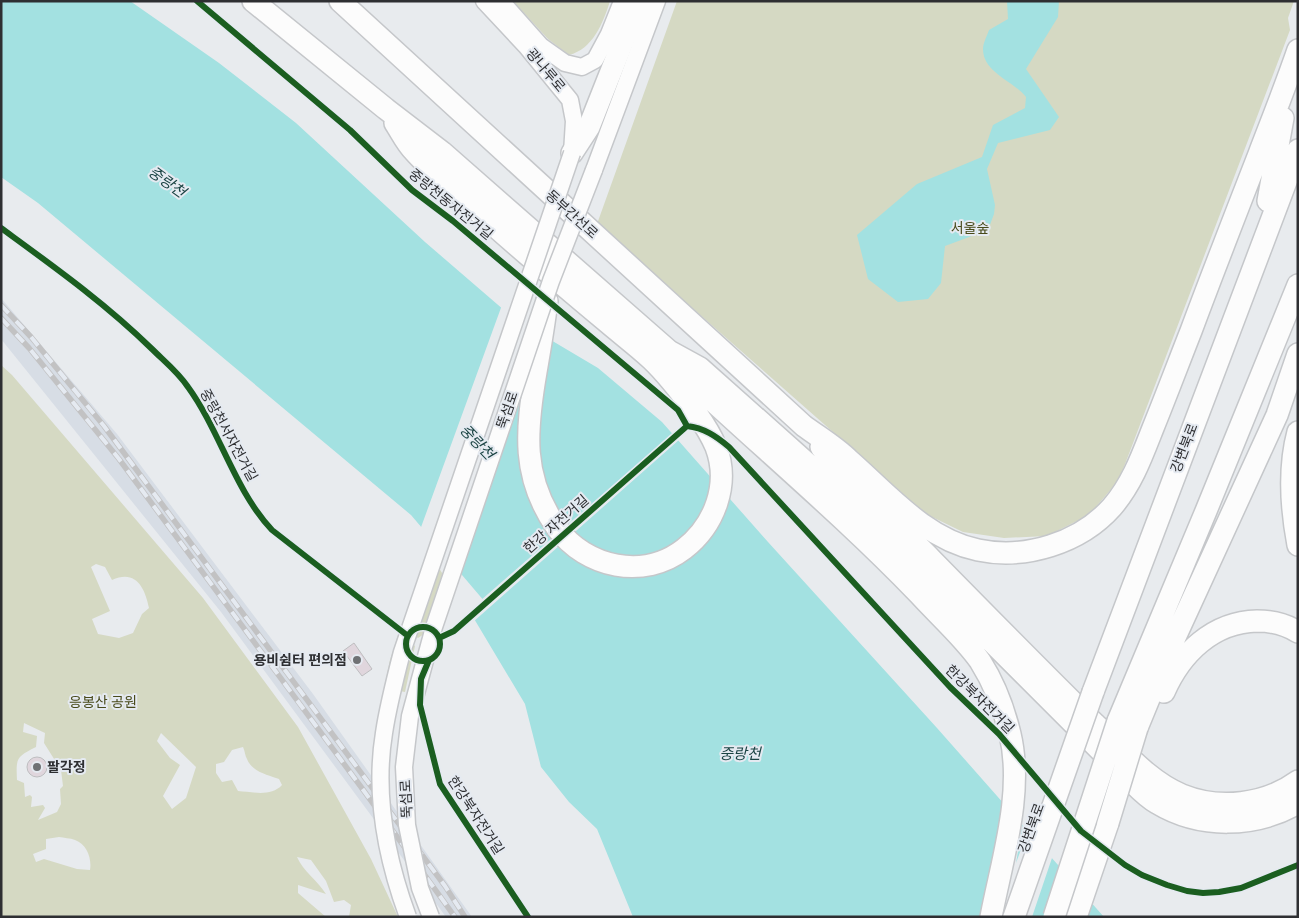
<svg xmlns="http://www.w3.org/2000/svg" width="1299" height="918" font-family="Raleway,'Noto Sans KR',sans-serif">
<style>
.built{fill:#d7dde5}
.green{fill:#d5d9c3;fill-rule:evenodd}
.water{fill:#a3e1e1}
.pier{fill:#e8ebee}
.building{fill:#e0d6dd;stroke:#bebec0}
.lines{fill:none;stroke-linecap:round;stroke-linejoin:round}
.secondary-casing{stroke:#c5c7ca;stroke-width:19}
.highway-casing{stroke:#c5c7ca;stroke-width:24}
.secondary{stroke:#fcfcfc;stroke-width:16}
.highway{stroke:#fcfcfc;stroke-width:21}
.rail-casing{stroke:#c2c2c3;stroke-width:5.5}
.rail{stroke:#e5eaf1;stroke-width:4;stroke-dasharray:11;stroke-linecap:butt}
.secondary-bridge-casing{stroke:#c5c7ca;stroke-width:19;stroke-linecap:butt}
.highway-bridge-casing{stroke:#c5c7ca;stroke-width:24;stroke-linecap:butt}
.secondary-bridge{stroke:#fcfcfc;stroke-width:16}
.highway-bridge{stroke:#fcfcfc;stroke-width:21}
.cycleway-casing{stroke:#e5eaf1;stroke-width:9}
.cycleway{stroke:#1b5e20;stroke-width:6}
.poi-dot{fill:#6f7174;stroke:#e5eaf1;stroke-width:2}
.labels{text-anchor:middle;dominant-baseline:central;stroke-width:4;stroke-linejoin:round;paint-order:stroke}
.street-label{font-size:14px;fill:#2e2f32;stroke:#e5eaf1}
.park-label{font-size:14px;fill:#484a1a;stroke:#e5eaf1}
.poi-label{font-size:14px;font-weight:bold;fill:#2e2f32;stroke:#e5eaf1;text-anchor:end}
.water-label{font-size:15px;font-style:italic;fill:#1a4343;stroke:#e5eaf1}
</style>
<rect width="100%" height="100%" fill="#e8ebee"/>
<path class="built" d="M1,298l116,136 196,260 159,223h-26l-225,-305 -220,-273z"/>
<path class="green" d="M513,1h97c-7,22 -17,48 -41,54l-21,-16z
M677,1h617l-6,17 2,12 -171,450 -30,35 -42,21 -43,2 -41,-6 -37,-18 -329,-290z
M1,365l11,10 191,223 95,129 73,132 27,58h-49l2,-12 -7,-5 -10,2 -8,-21 -15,-21 -14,-3c6,14 20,23 29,37l-28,-9v8l28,24h-325zM96,564l9,3 7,13c24,-11 33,8 37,28l-7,6 -9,19 -14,5 -21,-4 -6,-15 18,-8 -19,-44zM24,723l21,10 -1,10 17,27 2,16 -3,3 1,15 -4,8 -19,8 7,-12 -2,-3 -12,2 1,-10 -2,-2 -5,2 -1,-14 -7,-3c-1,-22 -1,-23 19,-33l1,-11 -14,-4zM161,733l35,34 -10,31 -14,11 -9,-13 17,-31 -10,-7 -13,-17zM243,747c2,4 2,9 4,12 5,13 21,16 32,20l3,6c-11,12 -29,7 -44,6l-6,-11 -10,2 -6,-9v-9l8,-2 8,-12zM59,837c5,1 11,1 16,3 12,4 17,19 15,30l-13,-1 -33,-10 -8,3 -3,-8 13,-5v-10z
M429,552l23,37 -25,43 -9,6 -16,-11z
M399,632l16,14 -10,46 -21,-4 6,-28z"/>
<path class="water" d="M1,1h129l89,62 77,60 129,119 87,75 86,51 64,54 106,120 169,186 167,189h-471l-36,-88 -28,-27 -28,-35 -16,-63 -52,-87 12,-15 -74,-87 -373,-312 -37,-26z
M1007,1h52l-1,16 -32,52 33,48 -9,13 -52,13 -11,26 8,36 -1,9 -6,16 -43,16 -4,37 -13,16 -30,3 -30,-23 -11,-44 60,-51 65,-27 11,-32 32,-17 1,-11c-12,-16 -43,-24 -43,-48 0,-6 4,-13 6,-19l19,-11z"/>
<path class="pier" d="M502,305l12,10 33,20 -34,84 -56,154 -37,-43z
M674,432l6,7 -207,183 -2,-6 11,-13 -2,-2z
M1009,805l14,17 -7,41 13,-35 24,27 -21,62h-51l20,-74z"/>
<path class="building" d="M354,643l18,26 -10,7 -19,-25z
M27 767a10 10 0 1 1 20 0a10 10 0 1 1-20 0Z"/>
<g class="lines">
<g class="secondary-casing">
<path id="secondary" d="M484,1l42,45 44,54 4,21 -2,32
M501,1l40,45 24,17 17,4 13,-7 14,-26 12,-30
M594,170l63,-169"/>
</g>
<g class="highway-casing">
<path id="highway" d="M253,1l133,108 56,43 227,199 31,17 127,113 89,85 217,217c7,7 15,15 24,20 43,26 98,25 141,0
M340,1l464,425c15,11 32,21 45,34 39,34 76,79 129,90 47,10 102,-7 134,-43 20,-23 30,-51 41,-79 13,-32 25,-64 38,-97 22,-59 45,-118 68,-177 13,-34 27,-69 39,-104
M395,123c6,9 11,20 19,28 15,17 35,33 52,49 45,42 93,82 141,122 14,12 30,24 44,37 17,16 32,36 46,55 7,10 14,21 19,33 14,37 -1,78 -32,102 -40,31 -98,19 -127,-21 -36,-51 -31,-98 -21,-156 4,-23 8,-47 11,-71
M572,153l17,-26 50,-126
M1268,201l15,-83
M672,355l18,25c76,71 157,139 229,214 20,22 44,43 61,67 14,22 24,48 30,73 14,59 -8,125 -19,183
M1298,432c-10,37 -7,76 0,113
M821,447c32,41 74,75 111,113 54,55 108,110 163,164 27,25 53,57 87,71 37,15 83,10 116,-14
M1093,692l205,-542
M1164,692c17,-39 49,-70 93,-71 15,0 28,3 41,11
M1118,721l88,-210 92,-226
M1137,728l30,-73 110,-240 21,-61
M1076,917l32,-94"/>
</g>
<use href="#secondary" class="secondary"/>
<use href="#highway" class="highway"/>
<g class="rail-casing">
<path id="rail" d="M1,305l30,32 73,89 341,460 20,31
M1,318l28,30 90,111 245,332 91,126"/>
</g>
<use href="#rail" class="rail"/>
<g class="secondary-bridge-casing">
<path id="secondary-bridge" d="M408,917c-21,-57 -34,-123 -24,-184 4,-27 11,-54 18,-81l170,-499
M431,917l-11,-29 -13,-63 -3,-58 6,-51 24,-89 117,-346 43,-111"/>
</g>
<g class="highway-bridge-casing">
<path id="highway-bridge" d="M1108,823l29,-95
M1014,917l79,-225
M1054,917l64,-196"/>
</g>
<use href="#secondary-bridge" class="secondary-bridge"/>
<use href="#highway-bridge" class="highway-bridge"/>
<g class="cycleway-casing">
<path id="cycleway" d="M197,1l153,129 62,60 41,31 225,189 9,16
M1,228c52,38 104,75 151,121 12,12 26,23 36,38 32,44 47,104 84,143l136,106
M687,426c17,2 29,10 42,21l221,240 49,47 82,97 44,34 17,10 25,10 20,6 16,2 16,-1 22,-4 57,-23
M406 644a17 17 0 1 1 34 0a17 17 0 1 1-34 0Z
M439,638l15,-7 233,-205
M429,660l-8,19 -1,26 20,79 88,133"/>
</g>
<use href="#cycleway" class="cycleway"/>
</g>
<g class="poi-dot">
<circle cx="357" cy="660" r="5"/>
<circle cx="37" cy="767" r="5"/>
</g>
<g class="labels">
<g class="street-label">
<text transform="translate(546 70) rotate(50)">광나루로</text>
<text transform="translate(451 204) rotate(39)">중랑천동자전거길</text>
<text transform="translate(572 214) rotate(42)">동부간선로</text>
<text transform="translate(507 410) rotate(-71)">뚝섬로</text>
<text transform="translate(229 435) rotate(61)">중랑천서자전거길</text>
<text transform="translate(1184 448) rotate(-69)">강변북로</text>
<text transform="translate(556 524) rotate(-41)">한강 자전거길</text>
<text transform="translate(980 699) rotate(45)">한강북자전거길</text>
<text transform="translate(406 799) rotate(-93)">뚝섬로</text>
<text transform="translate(476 815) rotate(57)">한강북자전거길</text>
<text transform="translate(1031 828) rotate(-70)">강변북로</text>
</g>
<g class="park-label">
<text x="970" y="228">서울숲</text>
<text x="103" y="702">응봉산 공원</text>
</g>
<g class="poi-label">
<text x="347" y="660">용비쉼터 편의점</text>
<text x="47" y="767" text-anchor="start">팔각정</text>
</g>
<g class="water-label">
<text transform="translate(167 182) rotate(36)">중랑천</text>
<text transform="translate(477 442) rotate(46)">중랑천</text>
<text x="740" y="754">중랑천</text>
</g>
</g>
<rect width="1299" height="918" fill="none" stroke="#2e2f32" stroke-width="5"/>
</svg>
